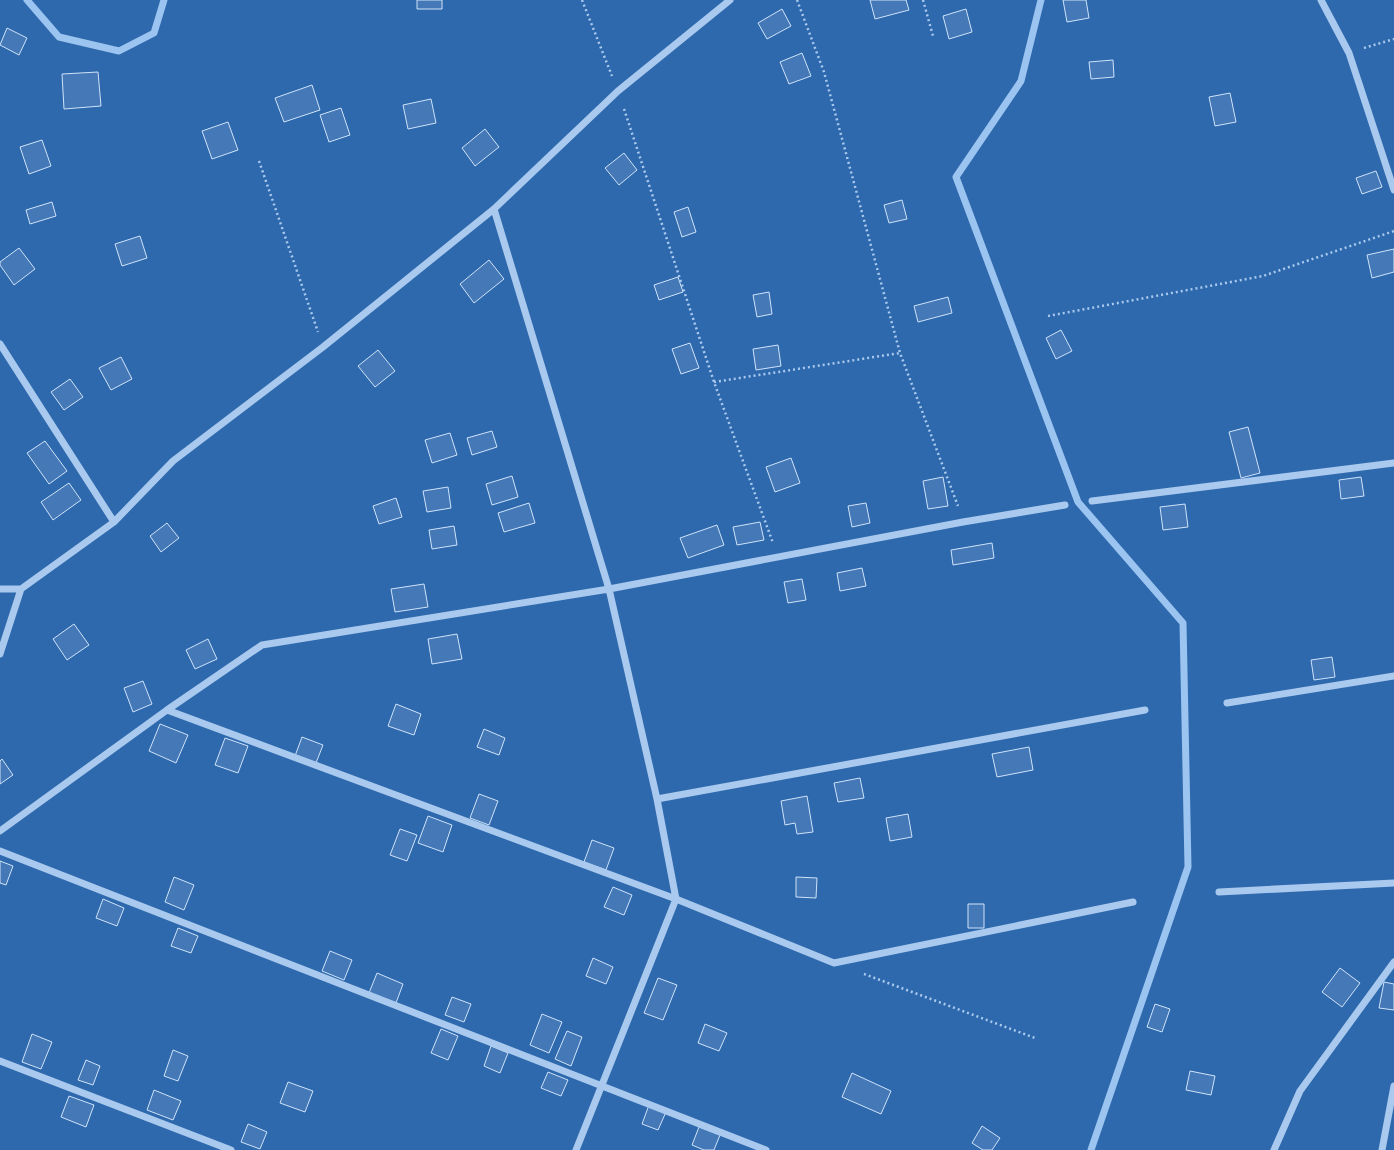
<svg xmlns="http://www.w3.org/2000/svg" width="1394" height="1150" font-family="'Fira Sans',sans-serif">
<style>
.green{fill:#2e69ad}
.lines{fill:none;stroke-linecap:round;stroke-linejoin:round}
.stream{stroke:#9cc4f0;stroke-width:7}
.building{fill:#4478b7;stroke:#cfe3fa}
.path{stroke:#a9c9ee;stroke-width:2.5;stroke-dasharray:2 3;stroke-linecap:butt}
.minor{stroke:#a9c9ee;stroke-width:7}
</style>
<rect width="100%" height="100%" fill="#1b4f8f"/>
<path class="green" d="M0,0h1394v1150h-1394z"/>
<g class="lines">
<path class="stream" d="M27,0l32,37 60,14 35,-18 10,-33
M1041,0l-20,81 -65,96 122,325 105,121 5,244 -97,283"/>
</g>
<path class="building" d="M417,0h25v9h-25z
M870,0h36l3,10 -34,9z
M1063,0h23l3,18 -22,4z
M782,9l9,17 -24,13 -9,-16z
M966,9l6,23 -23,7 -6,-23z
M7,28l20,10 -8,17 -19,-10z
M802,53l9,23 -22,8 -9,-22z
M1113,60l1,17 -23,2 -2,-17z
M98,72l3,34 -37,3 -2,-35z
M312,85l8,25 -36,12 -9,-24z
M1230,93l6,29 -21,4 -6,-29z
M431,99l5,24 -28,6 -5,-24z
M341,108l9,27 -21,7 -9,-27z
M228,122l10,28 -26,9 -10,-28z
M485,129l14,18 -24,19 -13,-18z
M42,140l9,26 -22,8 -9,-27z
M624,153l13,17 -18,15 -14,-17z
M1376,171l6,16 -20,7 -6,-16z
M902,200l5,19 -18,4 -5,-18z
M52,202l4,14 -26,8 -4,-14z
M688,207l8,25 -14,5 -8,-25z
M140,236l7,22 -25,8 -7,-22z
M19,248l16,21 -21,16 -14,-20v-3z
M1394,249v23l-22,6 -5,-23z
M489,260l15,19 -30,24 -14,-19z
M678,277l5,15 -24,8 -5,-15z
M769,292l3,22 -15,3 -4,-22z
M948,297l4,16 -34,9 -4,-16z
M1061,330l11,21 -16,8 -10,-21z
M690,343l9,25 -18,6 -9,-25z
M778,345l3,21 -25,4 -3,-21z
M378,350l17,21 -20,16 -17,-21z
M121,357l11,22 -21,11 -12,-22z
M70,379l13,18 -19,13 -13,-18z
M1248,427l12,46 -19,5 -12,-46z
M492,431l5,16 -25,8 -5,-17z
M450,433l7,22 -25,8 -7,-23z
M45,441l22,30 -18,13 -22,-31z
M791,458l9,25 -25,9 -9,-25z
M512,476l6,21 -26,8 -6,-21z
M943,477l5,29 -20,3 -5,-28z
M1361,477l3,19 -23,3 -2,-19z
M69,483l12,17 -28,20 -12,-18z
M448,487l3,21 -24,4 -4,-21z
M396,498l6,19 -23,7 -6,-18z
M529,503l6,20 -31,9 -6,-19z
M866,503l4,20 -18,4 -4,-21z
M1185,504l3,23 -25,3 -3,-23z
M760,522l4,18 -27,5 -4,-18z
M167,523l12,15 -18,14 -11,-16z
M717,525l7,20 -36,13 -8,-20z
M454,526l3,19 -25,4 -3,-19z
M992,543l2,15 -41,7 -2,-15z
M862,568l4,18 -26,5 -3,-18z
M802,579l4,21 -18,3 -4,-21z
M424,584l4,23 -33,5 -4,-23z
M74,624l15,21 -22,15 -14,-21z
M457,634l5,25 -30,5 -4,-25z
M208,639l9,20 -22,10 -9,-19z
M1332,657l3,20 -21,3 -3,-20z
M143,681l9,23 -19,8 -9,-24z
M396,704l25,10 -7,21 -26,-9z
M160,724l28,11 -12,28 -27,-12z
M484,729l21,9 -6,17 -22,-8z
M302,737l21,8 -7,18 -21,-7z
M225,738l23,8 -10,27 -23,-8z
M1029,747l4,23 -36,7 -5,-23z
M2,759l11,16 -13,9v-23z
M860,778l4,20 -26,4 -4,-19z
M479,794l19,7 -9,24 -19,-7z
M807,796l6,36 -16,2 -2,-11 -10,2 -4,-24z
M908,814l4,23 -22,4 -4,-23z
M428,816l24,9 -9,27 -25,-9z
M400,829l17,6 -10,26 -17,-6z
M592,840l22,8 -8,22 -22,-8z
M0,861l13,5 -7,19 -6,-2z
M174,877l20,8 -10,25 -19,-8z
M796,877l21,1 -1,20 -20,-1z
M613,887l19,8 -8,20 -20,-8z
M103,899l21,9 -7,18 -21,-8z
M968,904h16v24h-16z
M178,928l20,8 -7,17 -20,-7z
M330,951l22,9 -8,20 -22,-9z
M593,958l20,9 -7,17 -20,-8z
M1340,968l20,15 -18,24 -20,-15z
M377,973l26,11 -7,19 -27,-10z
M658,978l19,7 -14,35 -19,-7z
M1384,982l10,2v26l-15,-2z
M452,997l19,7 -7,18 -19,-7z
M1155,1004l15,5 -8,23 -15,-5z
M542,1014l20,8 -13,31 -19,-8z
M705,1024l22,9 -8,18 -21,-8z
M441,1029l17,7 -10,24 -17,-7z
M567,1031l15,6 -11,29 -16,-7z
M32,1034l20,8 -11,27 -19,-7z
M491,1046l17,7 -8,20 -16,-7z
M173,1050l15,6 -10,25 -14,-5z
M86,1060l14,6 -7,19 -15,-5z
M1190,1071l25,5 -4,19 -25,-5z
M548,1072l20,8 -7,16 -20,-8z
M852,1073l39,18 -10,23 -39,-17z
M288,1082l25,9 -8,21 -25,-9z
M154,1090l27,11 -8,19 -26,-10z
M69,1096l25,9 -8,22 -25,-10z
M649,1105l17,7 -8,18 -16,-6z
M248,1124l19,8 -7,17 -19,-7z
M982,1126l18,12 -8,12h-9l-11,-7z
M699,1127l21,8 -6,15h-10l-12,-5z"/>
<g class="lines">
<path class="path" d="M582,0l30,76
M797,0l27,72 76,281 58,153
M923,0l10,36
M1364,48l30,-9
M624,109l90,273 59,161
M259,161l59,171
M1048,316l215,-40 131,-45
M714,382l186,-29
M864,974l171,64"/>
<path class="minor" d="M1321,0l28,53 45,137
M494,209l115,380 48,210 19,100 -100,251
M0,344l114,178
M1092,501l302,-38
M0,589h21l93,-67 59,-61 150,-114 171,-138 124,-118 112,-91
M0,654l21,-65
M1227,703l167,-27
M167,710l509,189 158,64 299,-61
M657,799l488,-89
M0,831l167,-121 95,-65 347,-56 354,-67 102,-17
M0,851l766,299
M1219,892l175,-9
M0,1061l231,89
M1274,1150l26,-59 94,-129
M1382,1150l12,-64"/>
</g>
</svg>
